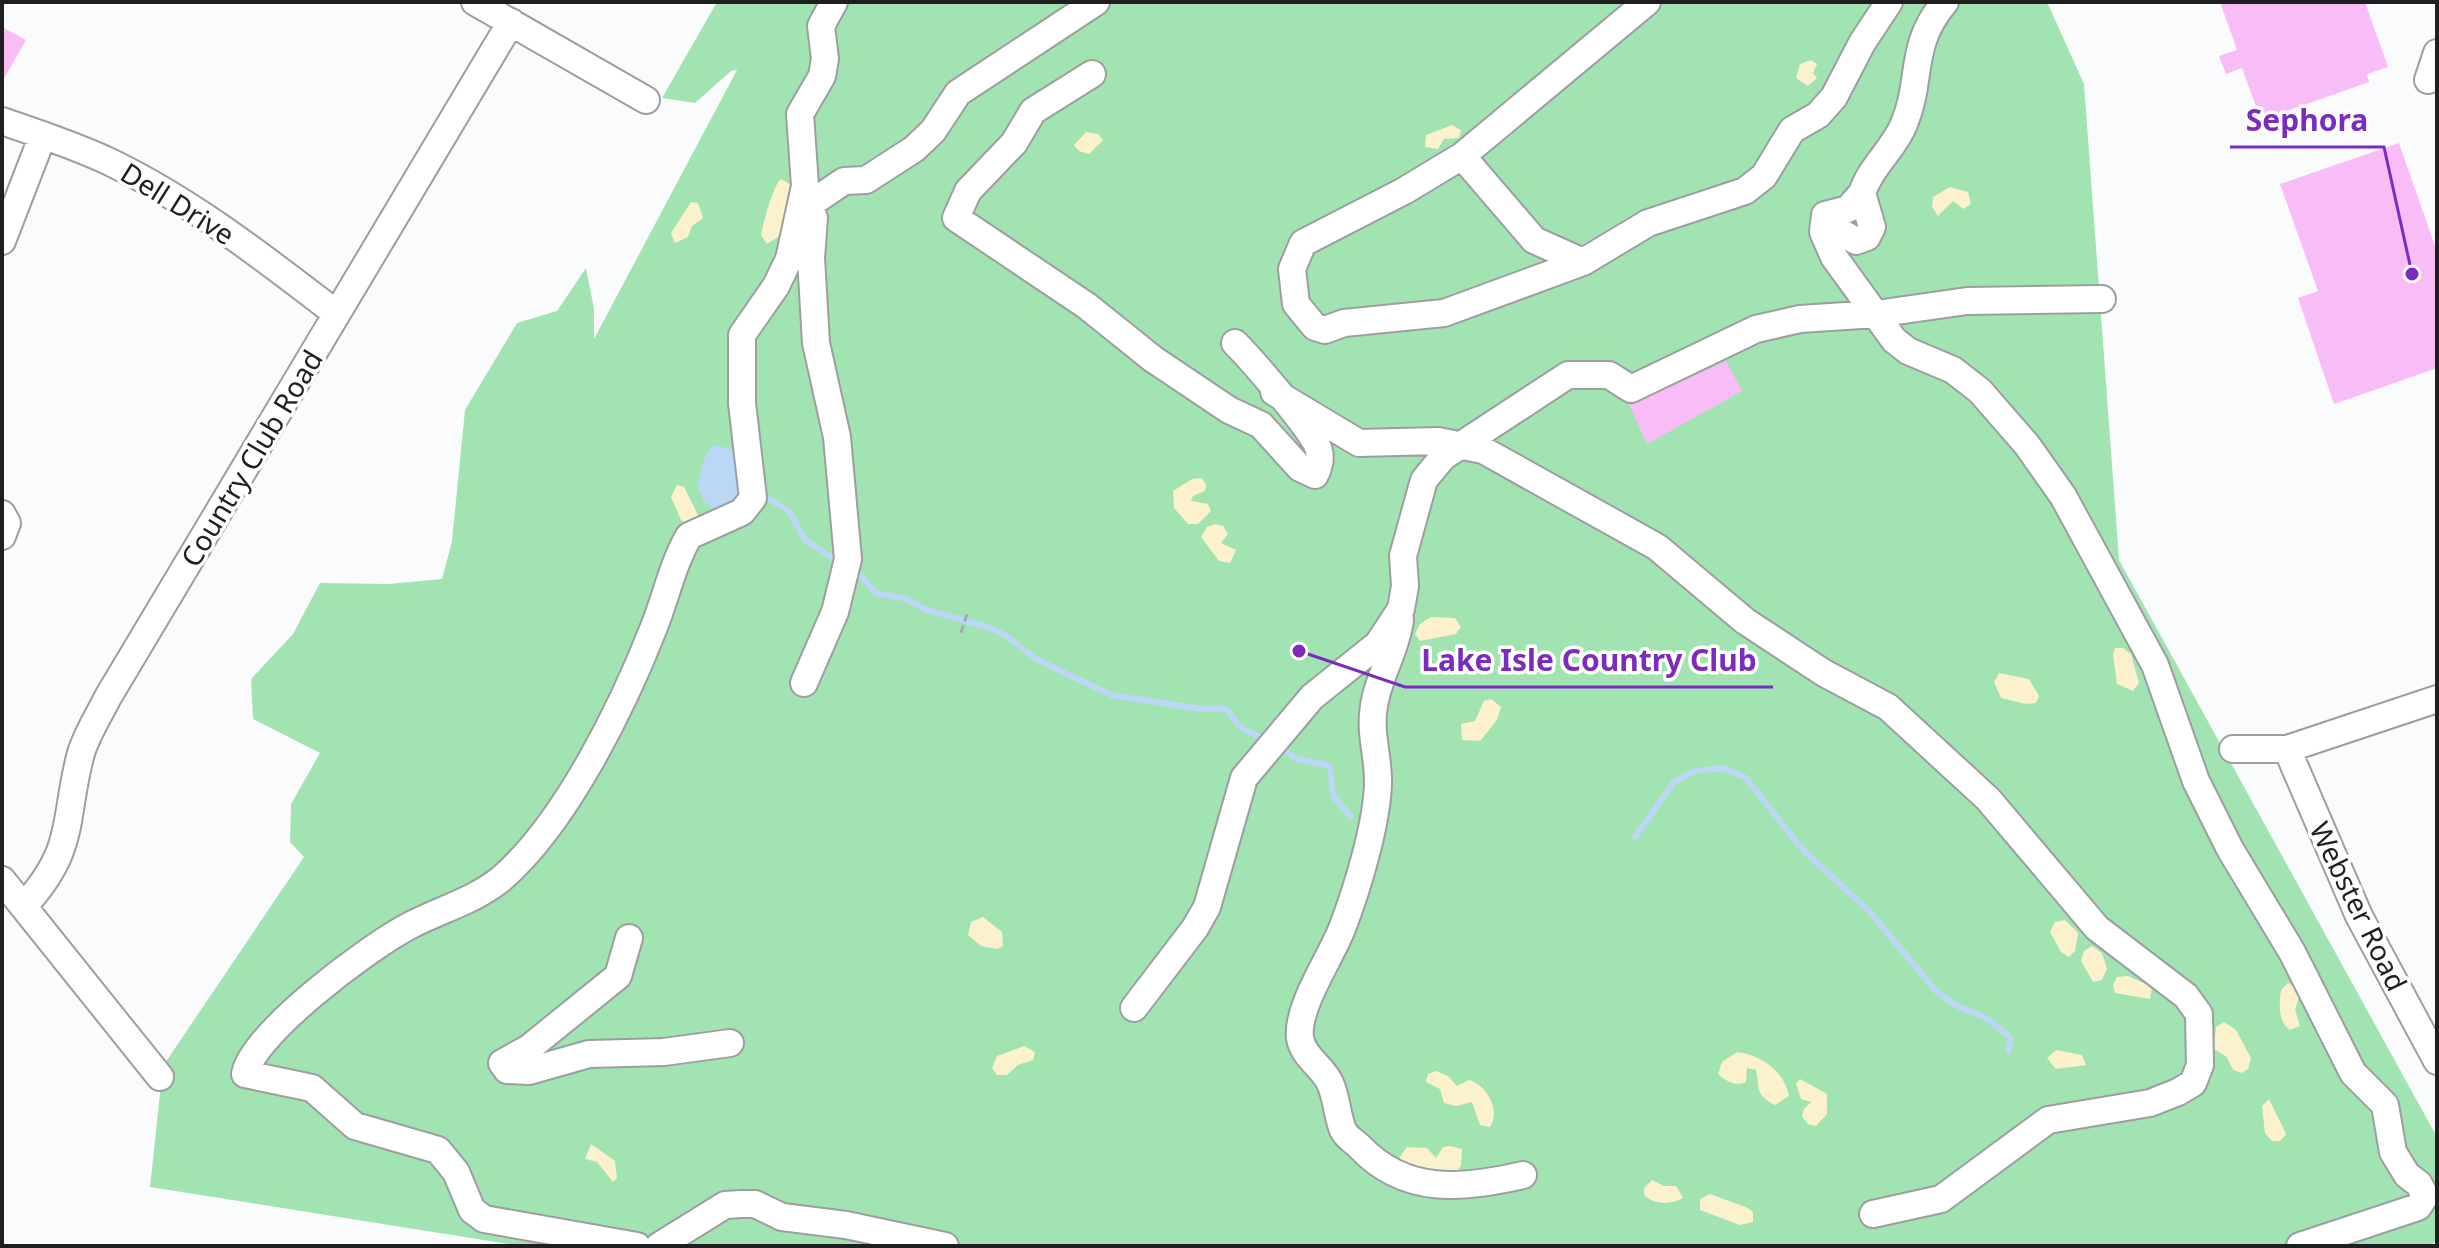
<svg xmlns="http://www.w3.org/2000/svg" width="2439" height="1248" font-family="'Noto Sans',sans-serif">
<style>
.green{fill:#a2e3b2}
.sand{fill:#fbf1cc}
.water{fill:#bcd6f5}
.lines{fill:none;stroke-linecap:round;stroke-linejoin:round}
.stream{stroke:#bcd6f5;stroke-width:6}
.building{fill:#f8bcf7}
.minor-casing{stroke:#9c9e9f;stroke-width:30}
.path{stroke:#a9aaab;stroke-width:3;stroke-dasharray:8 4;stroke-linecap:butt}
.minor{stroke:#fff;stroke-width:26}
.labels{text-anchor:middle;dominant-baseline:central;stroke-width:7;stroke-linejoin:round;paint-order:stroke}
.street-label{font-size:28px;fill:#1f1f20;stroke:#fff}
.leader{fill:none;stroke:#7b2cbf;stroke-width:3}
.callout-dot{fill:#7b2cbf;stroke:#fff;stroke-width:3}
.callout-label{font-size:30px;text-anchor:middle;font-weight:bold;fill:#7b2cbf;stroke:#fff;stroke-width:7;stroke-linejoin:round;paint-order:stroke}
</style>
<rect width="100%" height="100%" fill="#fafbfc"/>
<path class="green" d="M717,2h1330l37,82 35,476 318,577v104l-8,5h-1908l-371,-59 13,-121 141,-209 -14,-15 1,-38 29,-51 -67,-34 -2,-40 42,-45 27,-51 69,1 53,-5 10,-38 13,-131 52,-87 40,-12 29,-43 8,41v30l143,-269 -6,1 -36,32 -33,-5z"/>
<path class="sand" d="M1811,60l6,4 -4,9 4,5 -9,8 -12,-8 4,-14z
M1452,125l9,5 -2,8 -15,1 -6,10 -13,-2 1,-12z
M1086,132l12,2 5,6 -14,14 -10,-3 -5,-6z
M781,179l12,7 -12,49 -14,9 -6,-9c2,-11 12,-50 20,-56z
M1950,187l18,5 3,12 -8,5 -10,-8 -15,15 -6,-9 1,-10z
M691,202l7,1 5,15 -11,8 -4,11 -13,6 -4,-10z
M1201,478l5,6 -1,7 -12,5 -2,5 17,3 3,7 -13,13h-10l-14,-16 -1,-17 19,-12z
M677,485l7,2 14,28 -1,5 -10,4 -6,-4 -10,-23z
M1215,524l8,2 5,8 -7,9 15,7 -6,13 -11,-2 -18,-24 6,-10z
M1431,617l24,1 6,9 -5,7 -36,7 -5,-7 5,-10z
M2115,648h8l8,6 8,29 -6,8 -16,-7 -4,-30z
M1999,673l30,6 10,17 -3,7 -10,1 -25,-6 -7,-16z
M1491,699l10,8 -4,13 -17,21 -18,-1 -1,-16 14,-3 9,-20z
M983,917l19,15 1,14 -6,3 -16,-3 -13,-11 3,-13z
M2065,920l13,13 -3,18 -6,6 -8,-5 -11,-20 5,-10z
M2092,946l10,7 5,16 -5,11 -9,2 -12,-21 3,-10z
M2128,976l24,11 -2,12 -35,-6 -2,-8 4,-8z
M2288,983l8,4 4,8 -5,14 5,17 -10,4c-12,-8 -11,-26 -9,-40z
M2224,1022l12,8 15,28 -3,11 -6,4 -9,-3 -6,-13 -13,-8 2,-22z
M1024,1046l11,6 -2,8 -15,5 -11,10h-10l-5,-7 5,-12z
M2056,1050l26,5 4,10 -30,4 -9,-11z
M1737,1052c25,3 47,19 52,44l-14,9c-21,-11 -15,-18 -19,-35l-9,-2 -1,14c-11,5 -20,-1 -28,-8l4,-12z
M1436,1071l12,5 9,10 12,-6c18,5 32,30 21,47l-10,-2 -8,-23 -16,4 -12,-3 -4,-14 -14,-7 2,-8z
M1800,1079l27,15v20l-11,12 -8,-2 -6,-8 2,-7 7,-7 -10,-3 -5,-15z
M2269,1099l17,35 -6,7h-8l-7,-8 -3,-27z
M591,1144l24,17 2,17 -4,4 -16,-20 -12,-3z
M1450,1146l12,3 -1,16 -5,8 -41,-4 -16,-11 8,-11 20,1 9,10 7,-11z
M1652,1180l12,6h12l7,12c-11,7 -29,7 -39,-3v-7z
M1710,1194l38,14 5,4v10l-13,3 -40,-15v-11z"/>
<path class="water" d="M716,445l15,4 8,8c1,23 6,50 -24,52l-11,-7 -7,-17 9,-32z"/>
<g class="lines">
<path class="stream" d="M759,493l30,18 16,29 34,22
M855,569l21,24 31,6 17,10 63,18 18,8 31,24 75,36 90,14h25l15,19 25,12
M1279,747l18,12 33,7 3,30 18,21
M1635,837l39,-55 21,-11 28,-3 23,10 56,71 67,62 68,81 18,13 33,14 23,19 -3,13"/>
</g>
<path class="building" d="M2220,2h145l23,65 -21,7 2,8 -108,38 -19,-52 -16,6 -7,-18 18,-6z
M2,27l24,13 -24,42z
M2399,143l38,109v116l-103,36 -36,-106 20,-7 -38,-107z
M1726,361l16,30 -95,53 -18,-39z"/>
<g class="lines">
<g class="minor-casing">
<path id="minor" d="M475,2l171,98
M1945,2c-37,44 -22,76 -41,122 -10,25 -33,42 -42,69l10,34 -5,10 -11,4 -12,-7 -21,-2 11,25 60,83 14,11 45,19 27,21 47,54 36,51 92,169 41,116 34,68 62,103 61,121 32,32 8,47 14,23 12,9 6,12 -7,11 -118,39
M1092,74l-59,37 -19,32 -46,48 -12,27 131,88 66,53 76,51 32,15 39,43 15,7c4,-7 6,-17 4,-24 -2,-17 -70,-94 -84,-108
M2428,80l9,-27
M2,121c37,13 75,25 110,42 82,40 153,96 225,151
M1462,156l72,84 49,22 -139,51 -100,10 -19,7 -10,-3 -19,-23 -4,-35 11,-26 101,-52 58,-35 185,-154
M804,199l15,-1 25,-17 22,-1 48,-31 19,-18 25,-38 138,-91
M1823,232l2,-17 23,-6 14,-16
M2,241l41,-106
M1583,262l65,-39 97,-32 19,-15 28,-46 26,-15 16,-18 28,-54 27,-41
M1274,392l85,51 79,-2 45,9 174,97 88,74 79,52 64,34 100,92 109,129 89,68 13,18 1,51 -7,18 -15,9 -28,11 -102,17 -107,79 -68,15
M2,514l5,9 -5,13
M1400,620c-4,31 -22,57 -26,86 -5,27 5,52 4,79 -2,42 -20,101 -35,141 -11,30 -47,81 -43,112 3,19 23,29 30,45 7,15 7,33 13,47 3,7 12,12 17,17 45,48 103,42 163,28
M804,683l31,-71 13,-53 -11,-122 -21,-94 -5,-85 3,-40 -8,-16
M2233,749h54l150,-50
M2287,749l72,167 78,145
M2,880l158,197
M24,906c53,-58 39,-86 57,-153 6,-19 18,-38 27,-56l403,-675
M629,938l-11,38 -89,72 -27,15 5,7 22,1 60,-17 75,-2 66,-9
M1134,1008l61,-80 12,-21 37,-129 68,-81 66,-53 23,-35 4,-23 -2,-30 21,-76 19,-23 125,-82h41l22,14 125,-60 44,-10 76,-5 91,-13 135,-2
M637,1246l-153,-27 -12,-9 -16,-38 -18,-22 -83,-24 -43,-38 -67,-14c8,-41 124,-127 164,-148 30,-16 65,-25 92,-47 65,-56 122,-173 153,-252 12,-30 19,-64 35,-91l53,-24 11,-14 -11,-95v-68l34,-49 13,-27 16,-73 -5,-72 22,-38 3,-17 -4,-33 13,-24
M659,1246l66,-41 16,-1h14l27,13 64,8 99,21"/>
</g>
<path class="path" d="M961,633l7,-22"/>
<use href="#minor" class="minor"/>
</g>
<g class="labels">
<g class="street-label">
<text transform="translate(178 203) rotate(32)">Dell Drive</text>
<text transform="translate(251 458) rotate(-59)">Country Club Road</text>
<text transform="translate(2359 906) rotate(64)">Webster Road</text>
</g>
</g>
<path class="leader" d="M2412 274L2384 147H2230M1299 651L1405 687H1773"/>
<g class="callout-dot">
<circle cx="2412" cy="274" r="8"/>
<circle cx="1299" cy="651" r="8"/>
</g>
<g class="callout-label">
<text x="2307" y="131">Sephora</text>
<text x="1589" y="671">Lake Isle Country Club</text>
</g>
<rect width="2439" height="1248" fill="none" stroke="#1f1f20" stroke-width="8"/>
</svg>
